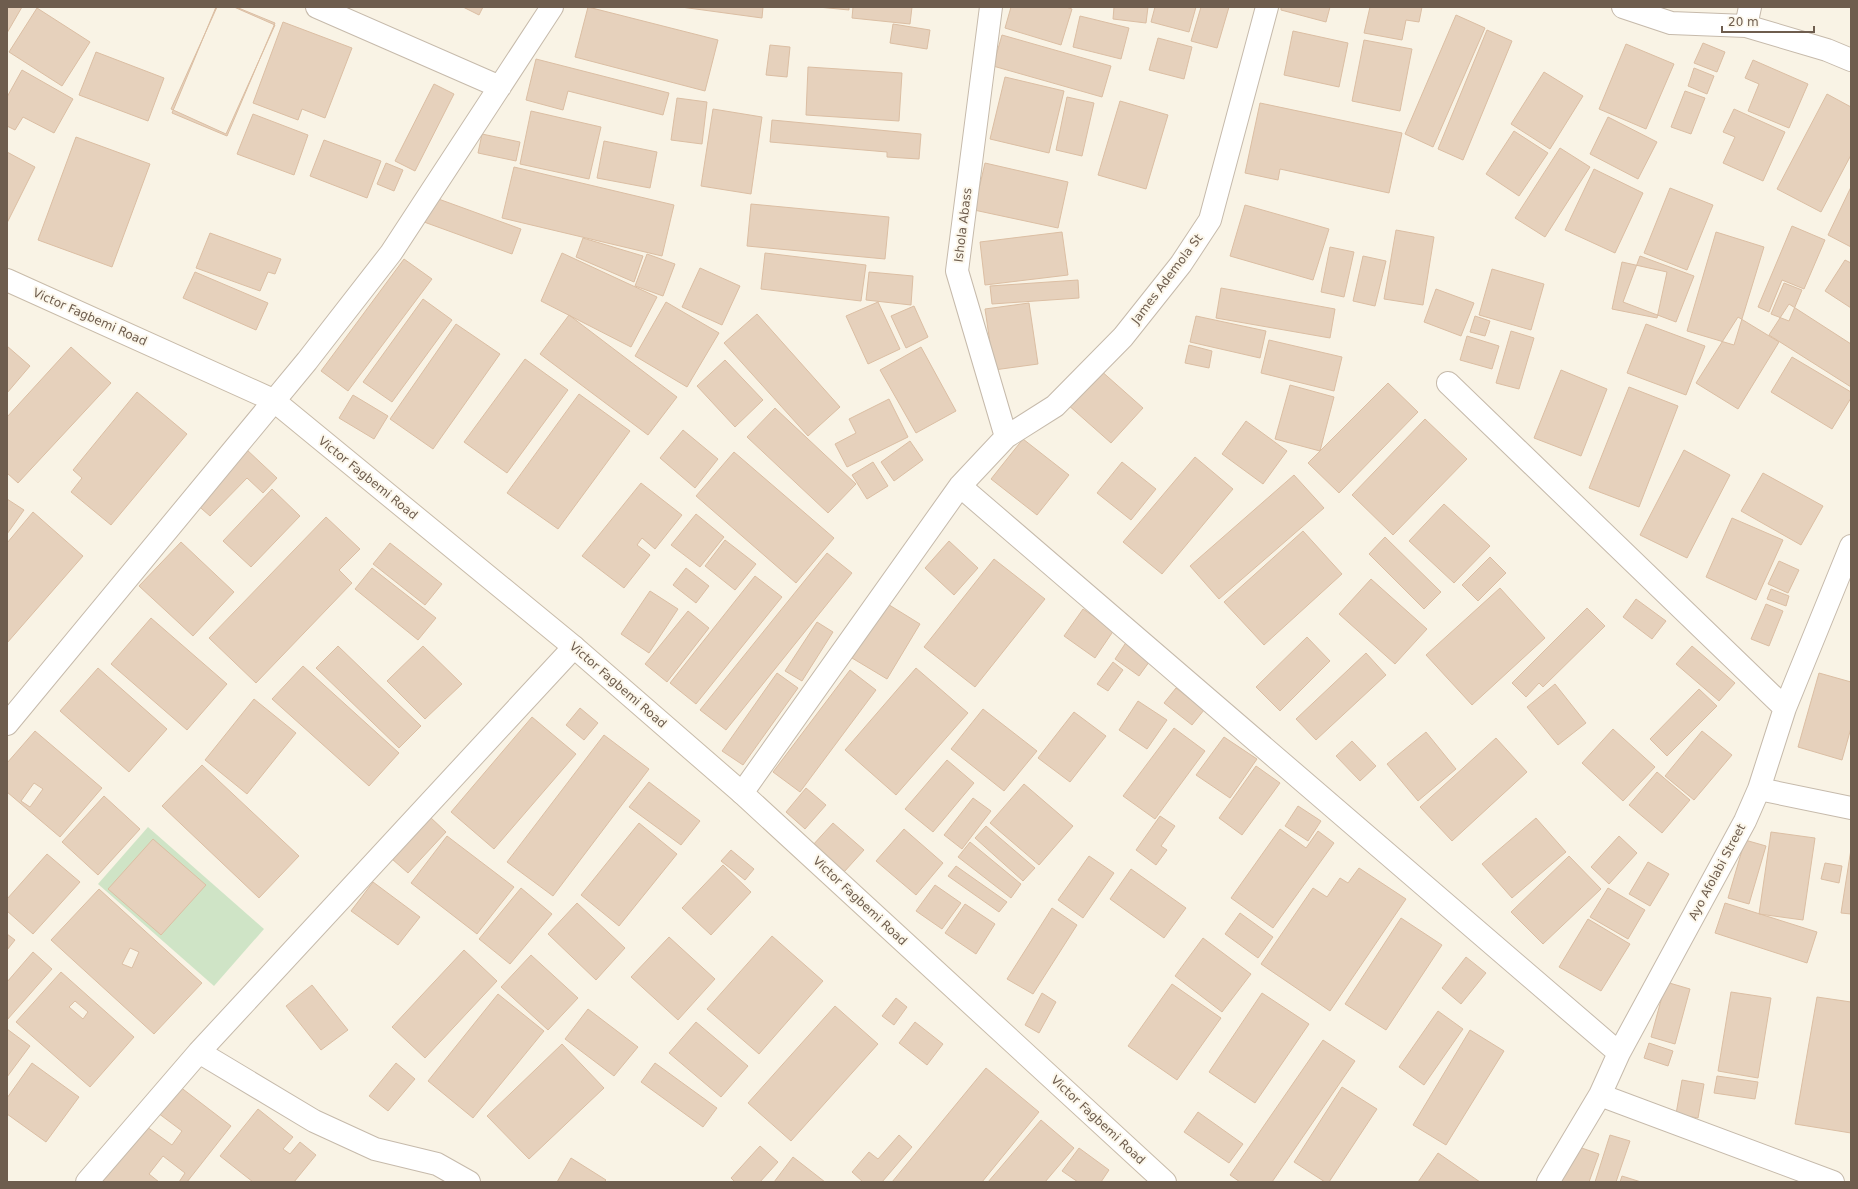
<svg xmlns="http://www.w3.org/2000/svg" width="1858" height="1189" font-family="'DejaVu Sans',sans-serif">
<style>
.green{fill:#cfe4c6}
.building{fill:#e6d1bc;stroke:#dbbea3;fill-rule:evenodd}
.lines{fill:none;stroke-linecap:round;stroke-linejoin:round}
.street-casing{stroke:#c6baab;stroke-width:24}
.secondary-casing{stroke:#c8bba9;stroke-width:24}
.street{stroke:#fff;stroke-width:22}
.secondary{stroke:#fff;stroke-width:22}
.labels{text-anchor:middle;dominant-baseline:central;stroke-width:4;stroke-linejoin:round;paint-order:stroke}
.street-label{font-size:12px;fill:#6e5d4e;stroke:#fcf7eb}
</style>
<rect width="100%" height="100%" fill="#f9f3e5"/>
<path class="green" d="M148,827l116,102 -50,57 -116,-102z"/>
<path class="building" d="M7,7h15l-15,26z
M216,7h20l39,16 -48,113 -55,-23z
M217,7h17l41,18 -49,109 -55,-25z
M463,7h20l-4,8z
M588,7l130,33 -13,51 -130,-34z
M681,7h82l-1,11z
M818,7h31v3z
M853,7h59l-2,17 -58,-6z
M1011,7h55l6,2 -11,36 -56,-17z
M1114,7h34l-2,16 -33,-4z
M1155,7h41l-7,25 -38,-10z
M1201,7h28l-12,41 -26,-7z
M1281,7h49l-4,15 -45,-12z
M1370,7h52l-3,15 -13,-2 -4,20 -38,-7z
M37,8l53,34 -28,44 -53,-34z
M1456,15l29,13 -52,119 -28,-13z
M1080,16l49,12 -8,31 -48,-12z
M283,22l69,26 -27,70 -23,-9 -4,11 -45,-17z
M893,24l37,6 -3,19 -37,-6z
M1487,30l25,11 -49,119 -25,-11z
M1293,31l55,12 -9,44 -55,-12z
M1002,35l109,31 -9,31 -109,-31z
M1158,38l34,9 -8,32 -35,-9z
M1364,40l48,9 -12,62 -48,-10z
M1703,43l22,9 -8,20 -23,-9z
M1626,44l48,20 -28,65 -47,-20z
M770,45l20,2 -3,30 -21,-2z
M96,52l68,26 -16,43 -69,-26z
M536,59l133,34 -6,22 -95,-24 -5,19 -37,-10z
M1753,60l55,24 -19,44 -41,-17 11,-27 -14,-6z
M808,67l94,6 -3,48 -93,-6z
M1694,68l20,8 -7,18 -19,-8z
M22,70l51,29 -19,34 -31,-16 -8,13 -8,-4v-29z
M1544,72l39,24 -33,53 -39,-25z
M1005,77l59,14 -15,62 -59,-14z
M434,84l20,10 -39,77 -20,-10z
M1685,91l20,7 -14,36 -20,-7z
M1827,94l24,13v48l-30,57 -44,-23z
M1067,97l27,6 -12,53 -26,-6z
M677,98l30,4 -5,42 -31,-4z
M1120,101l48,14 -22,74 -48,-14z
M1260,103l142,30 -13,60 -109,-24 -2,11 -33,-7z
M713,109l49,8 -11,77 -50,-8z
M1734,109l51,23 -22,49 -40,-18 12,-26 -12,-5z
M531,111l70,16 -12,52 -69,-15z
M253,114l55,21 -14,40 -57,-21z
M1608,117l49,25 -19,37 -48,-25z
M772,120l149,14 -2,25 -32,-2v-5l-117,-10z
M1514,131l34,22 -29,43 -33,-22z
M482,134l38,8 -4,19 -38,-8z
M76,137l74,27 -38,103 -74,-27z
M324,140l57,21 -14,37 -57,-22z
M604,141l53,11 -7,36 -53,-10z
M1560,148l30,19 -45,70 -30,-19z
M7,152l28,15 -28,56z
M386,163l17,7 -9,21 -17,-7z
M985,163l83,19 -10,46 -84,-18z
M514,167l160,38 -12,51 -160,-38z
M1594,169l49,24 -28,60 -50,-23z
M1851,187v60l-23,-12z
M1670,188l43,17 -26,65 -43,-17z
M433,197l88,32 -9,25 -88,-32z
M751,204l138,13 -4,42 -138,-13z
M1245,205l84,24 -16,51 -83,-24z
M1792,226l33,14 -21,49 -22,-9 -13,32 -11,-5z
M1396,230l38,7 -11,68 -39,-6z
M1062,232l6,43 -83,10 -5,-43z
M1716,232l48,15 -30,98 -47,-14z
M210,233l71,26 -6,15 -7,-2 -8,19 -64,-23z
M583,238l60,18 -9,26 -58,-25z
M1330,247l24,5 -10,45 -23,-5z
M562,253l95,44 -26,50 -90,-46z
M765,253l101,12 -5,36 -100,-12z
M647,254l28,10 -12,32 -28,-10z
M1363,256l23,5 -11,45 -22,-5z
M1640,256l54,20 -18,46 -53,-20z
M404,259l28,20 -84,112 -27,-20z
M1845,260l6,3v45l-26,-17z
M1622,262l45,10 -10,46 -45,-9z
M700,268l40,18 -18,39 -40,-18z
M1492,269l52,15 -13,46 -52,-15z
M195,272l73,31 -12,27 -73,-32z
M869,272l44,4 -2,29 -45,-5z
M1078,280l1,18 -87,6 -2,-18z
M1784,283l18,7 -13,31 -18,-7z
M1221,288l114,21 -5,29 -114,-20z
M1436,289l38,14 -13,33 -37,-14z
M423,299l29,21 -60,82 -29,-20z
M666,302l53,31 -32,54 -52,-31z
M878,302l22,47 -32,15 -22,-48z
M1029,303l9,61 -44,6 -9,-61z
M1789,304l62,40v43l-82,-52z
M914,306l14,31 -22,11 -15,-32z
M757,314l83,93 -32,29 -84,-93z
M569,315l108,82 -29,38 -108,-81z
M1196,316l70,15 -6,27 -70,-16z
M1475,316l15,5 -5,15 -15,-4z
M1738,317l41,25 -41,67 -42,-26z
M456,324l44,30 -67,95 -43,-30z
M1646,324l59,22 -19,49 -59,-22z
M1511,331l23,7 -15,51 -23,-6z
M1467,336l32,10 -7,23 -32,-9z
M1269,340l73,17 -8,34 -73,-18z
M1189,345l23,6 -3,17 -24,-5z
M7,346l23,20 -23,27z
M71,347l40,36 -93,100 -11,-10v-56z
M921,347l35,64 -40,22 -36,-63z
M1792,357l59,35v6l-19,31 -61,-37z
M525,359l43,31 -61,83 -43,-31z
M725,360l38,40 -28,27 -38,-41z
M1099,369l44,39 -32,35 -44,-39z
M1561,370l46,19 -26,67 -47,-18z
M1388,383l30,29 -79,81 -31,-30z
M1290,385l44,12 -14,54 -45,-12z
M1629,387l49,19 -39,101 -50,-19z
M137,392l50,42 -76,91 -40,-33 11,-14 -9,-8z
M579,394l51,37 -72,98 -51,-36z
M353,395l35,21 -14,23 -35,-21z
M889,399l19,38 -61,30 -12,-23 21,-11 -7,-14z
M775,408l81,76 -28,29 -81,-76z
M1425,419l42,40 -74,76 -41,-40z
M1246,421l41,30 -24,33 -41,-30z
M683,430l35,29 -23,29 -35,-30z
M1023,439l46,36 -32,40 -46,-36z
M910,441l13,19 -29,21 -13,-19z
M246,449l31,29 -14,15 -16,-15 -37,38 -16,-14z
M1684,450l46,25 -43,83 -47,-23z
M734,452l100,86 -38,45 -100,-87z
M1195,457l38,32 -71,85 -39,-32z
M873,462l15,24 -21,13 -15,-24z
M1122,462l34,27 -25,31 -34,-27z
M1763,473l60,33 -22,39 -60,-34z
M1294,475l30,33 -105,91 -29,-33z
M641,483l41,32 -27,34 -13,-11 -5,7 13,10 -26,33 -42,-32z
M272,489l28,27 -49,51 -28,-26z
M7,499l17,11 -17,24z
M1444,504l46,42 -36,37 -45,-42z
M33,512l50,44 -76,87v-100z
M696,514l28,23 -24,30 -29,-22z
M326,517l34,32 -21,21 13,13 -96,100 -47,-45z
M1732,518l51,22 -27,60 -50,-23z
M1303,531l39,43 -78,71 -40,-43z
M1385,537l56,55 -17,17 -55,-55z
M725,540l31,24 -21,26 -30,-24z
M949,541l29,27 -24,27 -29,-27z
M181,542l53,50 -41,44 -54,-50z
M390,543l52,41 -17,21 -52,-41z
M827,553l25,20 -126,157 -26,-20z
M1490,557l16,16 -28,28 -16,-16z
M994,559l51,40 -70,88 -51,-40z
M1779,561l20,9 -11,23 -20,-9z
M372,568l64,50 -18,22 -63,-51z
M686,568l23,18 -13,17 -23,-18z
M755,576l27,21 -86,107 -26,-21z
M1371,579l56,50 -32,35 -56,-50z
M1500,588l45,50 -73,67 -46,-50z
M1771,589l18,7 -3,10 -19,-7z
M650,591l28,18 -29,44 -28,-19z
M1636,599l30,22 -14,18 -29,-22z
M886,603l34,21 -33,55 -35,-21z
M1766,604l17,7 -14,35 -18,-7z
M1587,608l18,18 -62,61 -4,-4 -13,14 -14,-14z
M1083,609l31,21 -19,28 -31,-22z
M688,611l21,17 -42,54 -22,-18z
M151,618l76,66 -40,46 -76,-66z
M817,622l16,10 -31,49 -17,-10z
M1307,637l23,24 -50,50 -24,-24z
M1127,641l25,17 -13,18 -24,-17z
M338,646l83,80 -22,22 -83,-80z
M423,646l39,38 -37,35 -38,-38z
M1692,646l43,37 -16,18 -43,-37z
M1366,653l20,22 -70,65 -20,-21z
M1113,662l10,8 -15,21 -11,-7z
M303,666l96,87 -30,33 -97,-87z
M98,668l69,61 -38,43 -69,-61z
M916,668l52,45 -72,82 -51,-45z
M850,670l26,20 -76,102 -27,-20z
M777,673l21,15 -55,77 -21,-14z
M1819,673l32,9v46l-9,32 -44,-13z
M1555,684l31,39 -28,22 -31,-38z
M1176,688l28,22 -12,15 -28,-22z
M1699,689l18,17 -50,50 -17,-17z
M254,699l42,34 -49,61 -42,-34z
M1138,701l29,19 -20,29 -28,-19z
M580,708l18,15 -14,17 -18,-15z
M983,709l54,42 -33,40 -53,-42z
M1074,712l32,24 -36,46 -32,-24z
M532,717l44,37 -82,95 -43,-37z
M1174,728l31,23 -50,68 -32,-23z
M1613,729l42,38 -32,34 -41,-38z
M35,731l67,57 -42,49 -53,-45v-29zM34,783l9,6 -13,18 -9,-6z
M1702,731l30,24 -38,45 -29,-24z
M1426,732l30,37 -38,32 -31,-37z
M604,735l45,34 -96,127 -46,-34z
M1224,737l33,22 -27,39 -34,-23z
M1496,738l31,34 -75,69 -32,-34z
M1352,741l24,25 -16,15 -24,-25z
M947,760l27,23 -41,49 -28,-23z
M202,765l97,91 -40,42 -97,-92z
M1256,766l24,17 -38,52 -23,-17z
M1657,772l33,28 -28,33 -33,-28z
M649,782l51,39 -19,24 -52,-38z
M1024,784l49,42 -34,39 -49,-42z
M806,788l20,17 -21,24 -19,-17z
M104,796l36,33 -42,46 -36,-33z
M973,798l18,13 -29,38 -18,-14z
M1298,806l23,15 -13,20 -23,-15z
M1160,816l15,10 -14,20 6,4 -11,15 -20,-15z
M430,817l16,15 -38,41 -16,-14z
M1536,818l30,34 -54,46 -30,-34z
M639,823l38,31 -58,72 -38,-31z
M833,823l31,27 -20,22 -32,-26z
M986,826l49,42 -12,13 -48,-43z
M904,829l39,34 -27,32 -40,-34z
M1280,829l26,19 12,-17 16,12 -61,85 -42,-30z
M1771,832l44,6 -12,82 -44,-6z
M447,836l67,51 -37,47 -66,-51z
M1619,836l18,17 -28,31 -18,-17z
M153,839l53,46 -45,50 -53,-46z
M1745,840l21,6 -17,58 -21,-6z
M970,842l51,42 -10,14 -53,-41z
M1851,849v65l-10,-1z
M731,850l23,19 -9,11 -24,-19z
M47,854l33,28 -47,52 -26,-23v-12z
M1089,856l25,17 -31,45 -25,-18z
M1569,856l32,33 -58,55 -32,-32z
M1648,862l21,12 -19,32 -21,-12z
M1825,863l17,3 -3,17 -18,-4z
M723,865l28,27 -40,43 -29,-27z
M956,866l51,36 -8,10 -51,-36z
M1359,868l47,31 -76,112 -69,-47 52,-76 14,9 13,-19 8,5z
M1131,869l55,39 -22,30 -54,-39z
M373,882l47,35 -22,28 -47,-34z
M935,885l26,18 -19,26 -26,-18z
M521,888l31,26 -42,50 -31,-25z
M1608,888l37,22 -17,29 -38,-22z
M99,889l103,94 -48,51 -103,-94zM130,948l9,4 -7,16 -10,-4z
M577,903l48,45 -29,32 -48,-46z
M1725,903l92,29 -10,31 -92,-30z
M965,904l30,20 -19,30 -31,-21z
M1052,908l25,17 -44,69 -26,-15z
M1240,913l33,24 -15,21 -33,-24z
M1401,918l41,27 -56,85 -41,-26z
M1588,919l42,25 -29,47 -42,-24z
M7,934l8,6 -8,10z
M772,936l51,45 -64,73 -52,-45z
M669,937l46,42 -37,41 -47,-43z
M1203,938l48,36 -29,38 -47,-36z
M464,950l33,31 -72,77 -33,-31z
M33,952l19,17 -45,51v-38z
M531,955l47,43 -30,32 -47,-43z
M1466,957l20,16 -25,31 -19,-16z
M61,972l73,65 -44,50 -74,-65zM75,1001l13,11 -5,7 -14,-12z
M1666,982l24,7 -15,55 -24,-7z
M1172,984l49,34 -44,62 -49,-34z
M312,985l36,45 -27,20 -35,-44z
M1731,992l40,6 -13,80 -40,-7z
M1042,993l14,9 -17,31 -14,-8z
M1262,993l47,31 -54,79 -46,-31z
M498,994l46,37 -71,87 -45,-37z
M1817,997l34,5v131l-56,-9z
M896,998l11,9 -13,18 -12,-9z
M835,1006l43,38 -87,97 -43,-38z
M588,1009l50,38 -24,29 -49,-37z
M1438,1011l25,18 -39,56 -25,-18z
M696,1022l52,44 -27,31 -52,-44z
M915,1022l28,22 -16,21 -28,-22z
M7,1029l23,17 -23,31z
M1470,1030l34,21 -58,94 -33,-20z
M1323,1040l32,21 -83,121h-32l-10,-7z
M1649,1043l24,8 -5,15 -24,-8z
M562,1044l42,44 -75,71 -42,-43z
M32,1063l47,34 -33,45 -39,-28v-16z
M396,1063l19,16 -27,32 -19,-15z
M655,1063l62,45 -14,19 -62,-45z
M986,1068l53,44 -57,70h-90z
M1717,1076l41,6 -3,17 -41,-6z
M1682,1080l22,4 -6,34 -22,-4z
M175,1083l56,43 -44,56h-8l6,-9 -22,-17 -14,18 10,8h-62zM158,1113l24,18 -10,14 -25,-18z
M1342,1087l35,22 -48,73h-4l-31,-20z
M258,1109l35,28 -10,12 7,5 10,-12 16,13 -22,27h-41l-33,-26z
M1198,1112l45,32 -14,19 -45,-31z
M1041,1120l33,28 -29,34h-57z
M899,1135l13,12 -30,35h-19l-11,-10 17,-20 9,7z
M1610,1135l20,6 -14,41h-21z
M1573,1145l26,9 -10,28h-29z
M760,1146l18,16 -18,20h-25l-4,-4z
M1079,1148l30,22 -8,12h-23l-16,-11z
M1438,1153l42,29h-62z
M793,1157l32,25h-51z
M571,1158l35,22 -2,2h-47z
M1622,1176l19,6h-21z"/>
<g class="lines">
<g class="street-casing">
<path id="street" d="M317,7l183,80
M991,7l-34,264 49,166
M1623,7l48,16 75,3 81,24 24,10
M1746,26l4,-19
M1448,383l337,325
M960,486l659,567
M7,724l300,-363 84,-108 161,-246
M1759,789l92,19
M742,793l218,-307 46,-49 49,-31 68,-69 58,-73 29,-44 57,-213
M199,1052l115,69 61,28 62,15 32,18
M1600,1095l233,87
M87,1182l112,-130 375,-405
M1548,1182l52,-87 19,-42 126,-232 14,-32 26,-81 66,-162"/>
</g>
<g class="secondary-casing">
<path id="secondary" d="M7,280l266,120 301,247 168,146 423,389"/>
</g>
<use href="#street" class="street"/>
<use href="#secondary" class="secondary"/>
</g>
<g class="labels">
<g class="street-label">
<text transform="translate(963 225) rotate(-83)">Ishola Abass</text>
<text transform="translate(1167 279) rotate(-53)">James Ademola St</text>
<text transform="translate(90 317) rotate(24)">Victor Fagbemi Road</text>
<text transform="translate(368 478) rotate(39)">Victor Fagbemi Road</text>
<text transform="translate(618 685) rotate(41)">Victor Fagbemi Road</text>
<text transform="translate(1717 872) rotate(-62)">Ayo Afolabi Street</text>
<text transform="translate(860 901) rotate(43)">Victor Fagbemi Road</text>
<text transform="translate(1098 1120) rotate(43)">Victor Fagbemi Road</text>
</g>
</g>
<rect width="1858" height="1189" fill="none" stroke="#6e5d4e" stroke-width="16"/>
<path d="M1722 26v6h92v-6" fill="none" stroke="#6e5d4e" stroke-width="2"/>
<text x="1728" y="26" font-size="12" fill="#6e5d4e" stroke="#fcf7eb" stroke-width="3" paint-order="stroke">20 m</text>
</svg>
